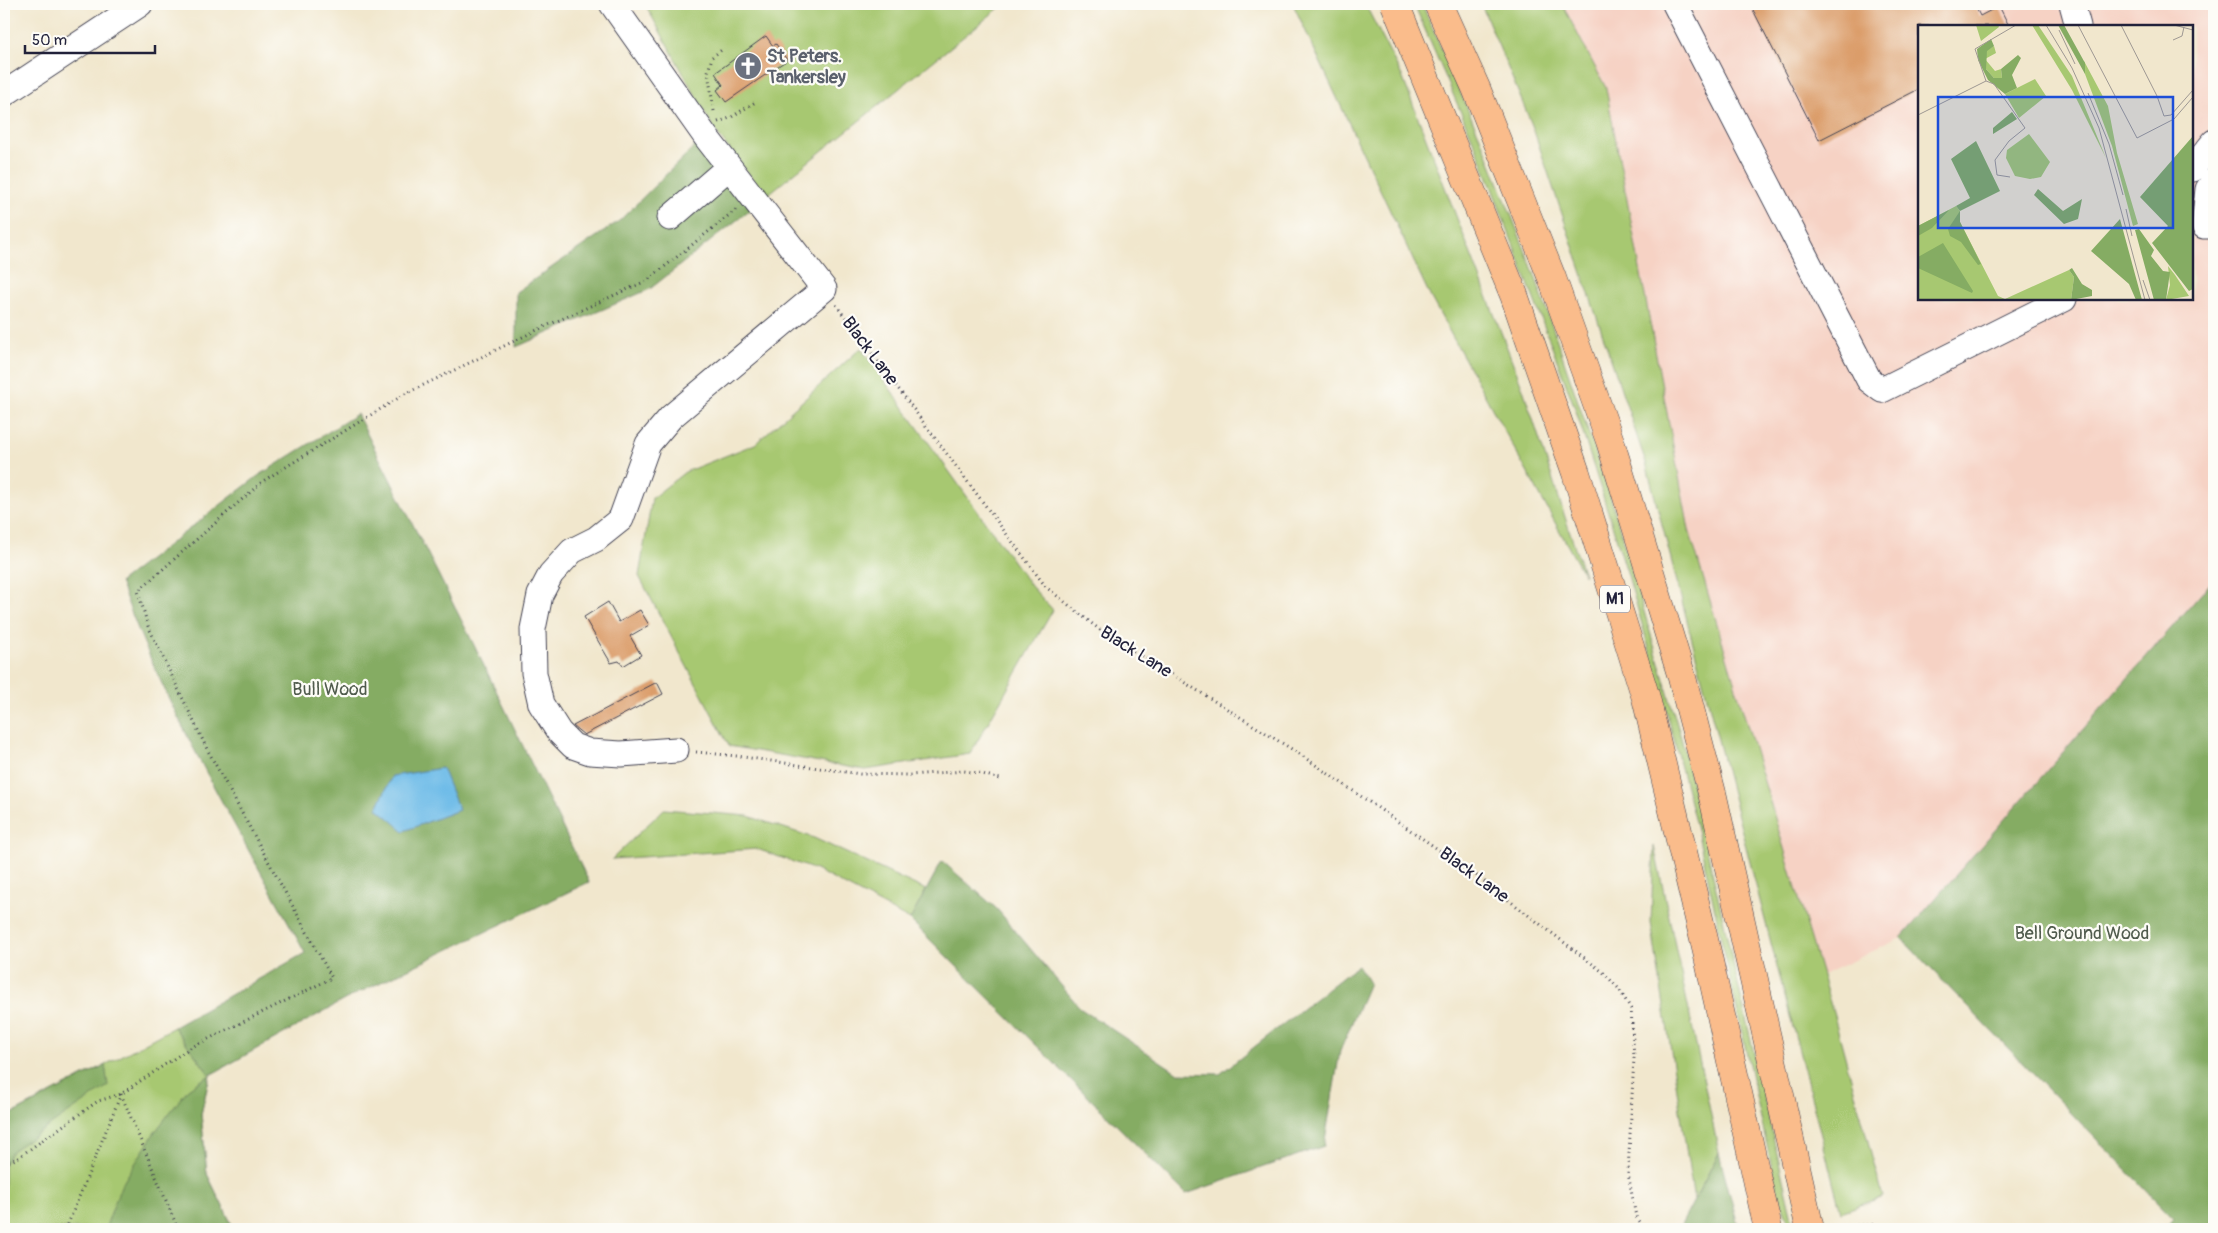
<svg xmlns="http://www.w3.org/2000/svg" width="2218" height="1233" font-family="Pangolin,sans-serif">
<style>
.built{fill:#f6d2c4;fill-rule:evenodd}
.green{fill:#a7c871;stroke:#647556}
.forest{fill:#85ac63;stroke:#54674f}
.water{fill:#6ebce8;stroke:#486f92}
.building{fill:#db9d6a}
.lines{fill:none;stroke-linecap:round;stroke-linejoin:round}
.minor-casing{stroke:#414051;stroke-width:27}
.highway-casing{stroke:#414051;stroke-width:29}
.path{stroke:#414051;stroke-width:3;stroke-dasharray:1 4;stroke-linecap:butt}
.minor{stroke:#fff;stroke-width:25}
.highway{stroke:#fabc8b;stroke-width:28}
.labels{text-anchor:middle;dominant-baseline:central;stroke-width:4.5;stroke-linejoin:round;paint-order:stroke}
.shield{fill:#fdfcf7;stroke:#646373;stroke-width:1}
.shield-label{font-size:16px;font-weight:bold;fill:#22223b}
.worship-label{font-size:18px;font-weight:bold;fill:#5b616d;stroke:#fdfcf7;text-anchor:start}
.street-label{font-size:18px;fill:#22223b;stroke:#fdfcf7}
.park-label{font-size:18px;fill:#515c4e;stroke:#fdfcf7}
.inset-road{fill:none;stroke:#9e9893;stroke-width:1}
.view{fill:#1d4ed8;fill-opacity:0.15;stroke:#1d4ed8;stroke-width:2.5}
.inset-edge{fill:none;stroke:#22223b;stroke-width:2.5}
</style>
<rect width="100%" height="100%" fill="#fdfcf7"/>
<filter id="ink" filterUnits="userSpaceOnUse"><feTurbulence type="fractalNoise" baseFrequency=".02" numOctaves="2"/><feDisplacementMap in="SourceGraphic" scale="10" xChannelSelector="R" yChannelSelector="G"/><feConvolveMatrix kernelMatrix="1 2 1 2 8 2 1 2 1" color-interpolation-filters="sRGB"/></filter>
<filter id="wash" filterUnits="userSpaceOnUse"><feTurbulence type="fractalNoise" baseFrequency=".0096" numOctaves="4" result="noise"/><feDisplacementMap in="SourceGraphic" scale="20" xChannelSelector="R" yChannelSelector="G"/><feGaussianBlur stdDeviation="1.12" result="paint"/><feColorMatrix in="noise" values="0 0 0 0 0 0 0 0 0 0 0 0 0 0 0 0 0 1.4 0 .05"/><feComposite in="paint" operator="in"/></filter>
<g filter="url(#wash)">
<rect width="100%" height="100%" fill="#f1e7cd"/>
<path class="built" d="M1562,4h652v575l-313,359 -79,37 -133,-445 -83,-442zM1919,26h273v273h-273z"/>
<path class="green" d="M645,4h359l-238,192 -51,-65z
M1293,4h72l37,72 121,313 61,186 -153,-277z
M1414,4h8l64,147 48,122 75,219 73,249 111,482 -3,3 -13,-35 -79,-357 -34,-133 -37,-129 -52,-164 -94,-249z
M1481,4h81l44,84 83,442 145,486 49,181 -42,15 -195,-749 -114,-338z
M861,348l170,238 22,24 -83,144 -105,16 -136,-24 -90,-170 13,-78 33,-26 70,-28z
M664,809l84,7 66,22 112,52 -16,30 -94,-50 -59,-21 -145,10z
M1654,846l65,307 -25,47 -43,-278z
M174,1027l36,48 -9,39 6,60 27,55h-230v-111l101,-53z"/>
<path class="forest" d="M698,143l53,66 -101,80 -134,58v-55l103,-71z
M357,414l116,229 116,239 -243,117 -136,76 -9,39 6,60 27,55h-129l16,-43 34,-54 33,-43 22,-14 -36,-48 131,-74c-65,-121 -139,-241 -185,-371l138,-106z
M2214,579v650h-49l9,-10 -273,-281z
M942,861l55,48 84,100 97,64 42,1 138,-109 11,18 -29,68 -16,95 -138,48 -276,-274z
M105,1065l3,21 -96,65 -8,14v-47z
M1719,1153l20,76h-60z"/>
<path class="water" d="M442,768l17,42 -55,21 -27,-23 15,-32z"/>
<g id="blocks">
<path class="building" d="M1750,4h224l6,12 19,-10 10,20h-90v63l-100,51z
M766,36l7,10 3,-2 11,16 -61,42 -9,-12 6,-5 -8,-12z
M608,602l11,20 21,-12 9,15 -19,11 11,19 -18,11 -4,-5 -8,2 -27,-46z
M657,682l6,12 -79,41 -11,-9z"/>
</g>
</g>
<g filter="url(#ink)">
<use href="#blocks" fill-opacity="0" stroke="#414051" stroke-width="1"/>
<g class="lines">
<g class="minor-casing">
<path id="minor" d="M612,4l94,133 118,152 -153,128 -23,27 -27,75 -25,20 -24,12 -21,23 -11,21 -7,34 1,44 7,31 18,28 14,14 17,6 31,2 55,-4
M1675,4l194,376 13,10 182,-91
M2072,4l6,22
M4,94l136,-90
M2192,169l22,-27
M2214,181l-6,8 -4,37h10
M670,218l59,-51"/>
</g>
<g class="highway-casing">
<path id="highway" d="M1395,4l119,291 62,178 70,225 61,254 61,277
M1438,4l38,84 76,190 58,163 71,233 32,123 97,432"/>
</g>
<path class="path" d="M714,111l-6,-39 4,-15 11,-8
M718,122l12,-4 27,-17
M836,305l210,282 54,43 198,123 179,123 126,96 16,17 12,20 3,48 -6,116 8,44 10,12
M696,752l41,4 123,18 50,1 54,-4 15,2 21,6
M121,1094l57,135
M4,1163l12,-4 82,-58 23,-7 69,-46 142,-70 -125,-229 -59,-123 -10,-35 125,-110 142,-87 130,-63 113,-51 90,-72
M66,1229l55,-135
M1837,1229c14,-3 37,-8 51,0"/>
<use href="#minor" class="minor"/>
<use href="#highway" class="highway"/>
</g>
</g>
<defs>
<g id="church-disc" transform="scale(1.4375)"><circle r="9.5" fill="#6b7280" stroke="#fdfcf7"/><path d="M-1.2-6h2.4v3.5h3.3v2.4h-3.3V6h-2.4V-.1h-3.3v-2.4h3.3Z" fill="#fff"/></g>
</defs>
<g fill-rule="evenodd">
<use href="#church-disc" x="748" y="66"/>
</g>
<g class="labels">
<rect class="shield" x="1600" y="585.5" width="30" height="27" rx="4"/>
<g class="shield-label">
<text x="1615" y="599">M1</text>
</g>
<g class="worship-label">
<text x="767" y="56">St Peters.<tspan x="767" dy="21">Tankersley</tspan></text>
</g>
<g class="street-label">
<text transform="translate(870 351) rotate(53)">Black Lane</text>
<text transform="translate(1136 652) rotate(32)">Black Lane</text>
<text transform="translate(1474 875) rotate(36)">Black Lane</text>
</g>
<g class="park-label">
<text x="330" y="689">Bull Wood</text>
<text x="2082" y="933">Bell Ground Wood</text>
</g>
</g>
<g transform="translate(1918 25)">
<rect width="275" height="275" fill="#f1e7cd"/>
<path d="M58,0h22l1,2 -18,14zM114,0h6l34,51 34,82 -34,-68zM76,21l2,7 -11,6 10,12 6,-2 1,9h-8l-8,-9 -1,-10 2,-9zM166,36l24,45 9,47 21,71 -5,2 -21,-80 -27,-72zM117,54l11,17 -27,22 -14,-24zM111,109l21,28 -9,15 -11,2 -15,-3 -9,-18 1,-8zM38,181l4,5v11l38,74 7,3 64,-29 5,7 -3,23h-153v-74zM250,241l7,9 14,21 -23,4 4,-15z" fill="#a7c871"/>
<path d="M140,0h6l21,38v11zM73,14l3,7 -7,5 -1,18 8,9h8l-1,-9 17,-14 3,3 -9,17 5,13 -12,6 -17,-14 -10,-20 -1,-11zM94,87l5,7 -24,15v-6zM275,111v153l-4,2 -37,-48 16,-17 -28,-29zM58,116l24,50 -40,20v11l21,42 -3,1 -17,-23 -11,-6 -2,-7 12,-18 -4,-5 14,-8 -19,-39zM120,164l25,22 19,-12 -4,20 -14,5 -30,-29zM31,185l-17,18 -14,8v-10zM202,194l22,81h-6l-7,-16 -38,-33zM221,204l15,21 -3,6 12,15 7,1 -4,28h-12l-19,-70zM25,218l30,48 -1,2 -54,-25v-11zM154,243l10,16 10,6v6l-21,4 3,-23 -5,-7z" fill="#85ac63"/>
<path class="inset-road" d="M128,0l26,43 27,60 46,172M160,0l59,113 37,-19 19,-22M203,0l36,71 7,20 7,-1 22,-25M256,0l19,5M141,5l16,34M255,15l9,-4 2,-9M68,56l8,3 31,44 -16,13 -14,19 2,15 13,2M68,56l-11,-32 41,-24M170,68l21,51 14,51M0,90l68,-34M208,184l6,27M225,255l7,20"/>
<path class="view" d="M20,72h235v131h-235z"/>
<rect width="275" height="275" class="inset-edge"/>
</g>
<rect width="2218" height="1233" fill="none" stroke="#fdfcf7" stroke-width="20"/>
<path d="M25 45v8h130v-8" fill="none" stroke="#22223b" stroke-width="2.5"/>
<text x="32" y="45" font-size="15" fill="#22223b" stroke="#fdfcf7" stroke-width="4" paint-order="stroke">50 m</text>
</svg>
